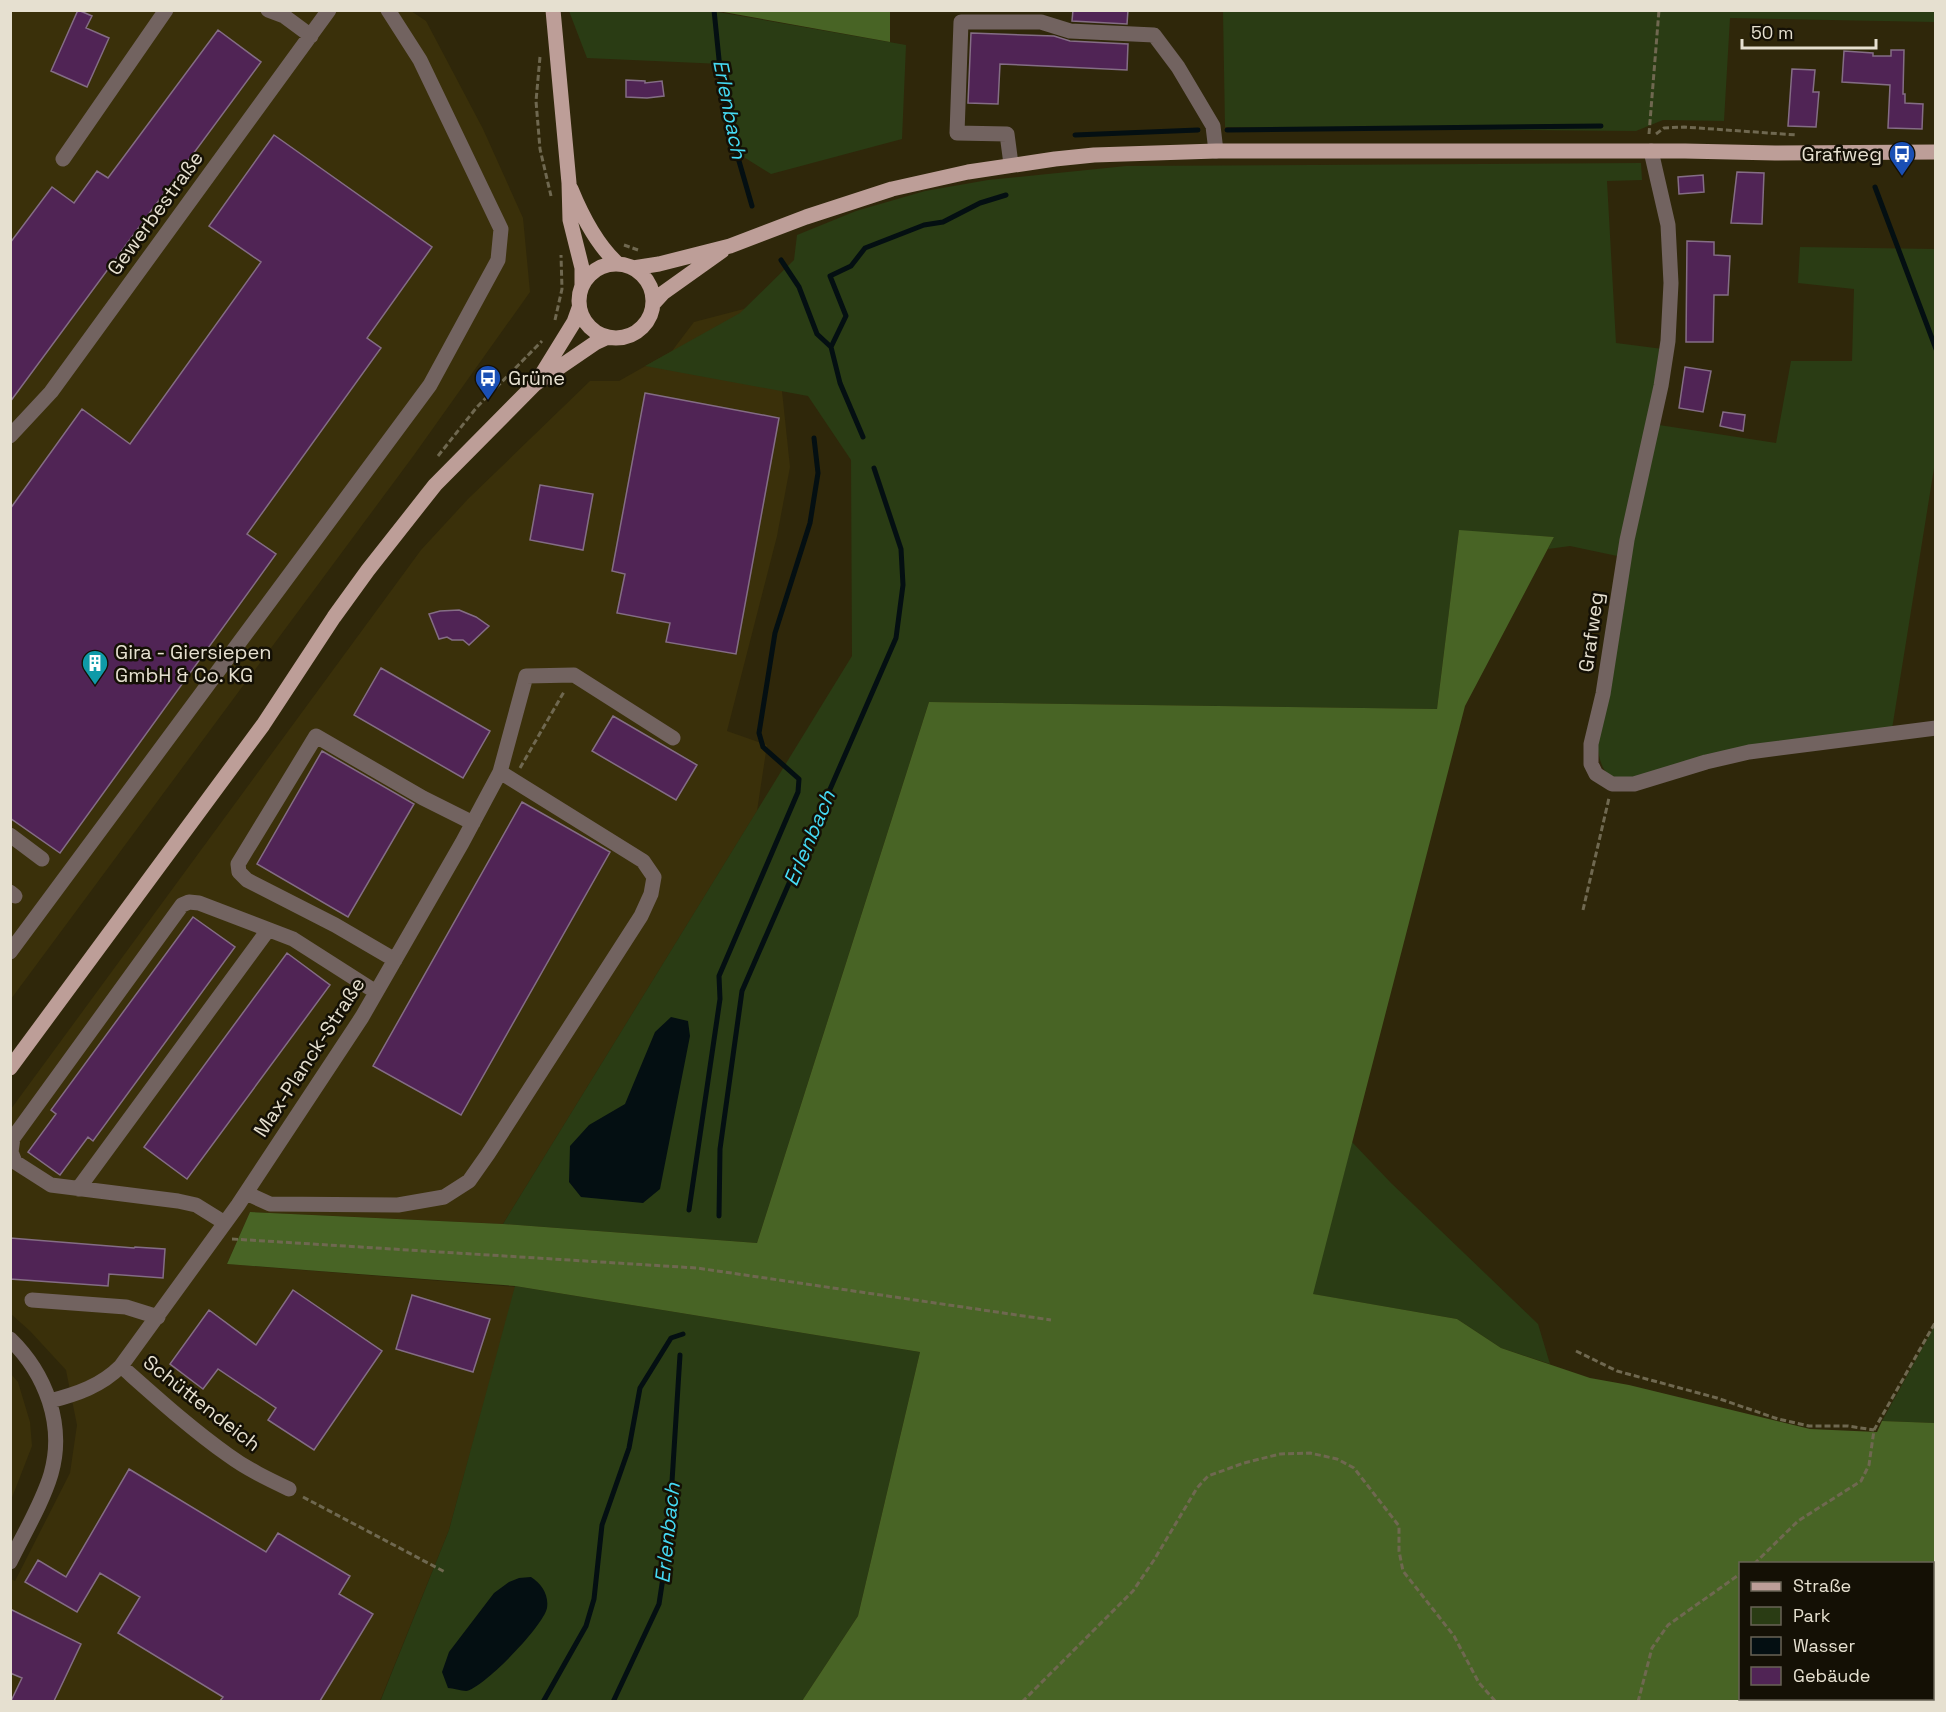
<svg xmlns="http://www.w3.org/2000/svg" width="1946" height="1712" font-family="'Space Grotesk',sans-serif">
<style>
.built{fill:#3a300a}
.green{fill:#2a3c14}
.forest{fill:#486425;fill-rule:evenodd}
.water{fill:#040f12}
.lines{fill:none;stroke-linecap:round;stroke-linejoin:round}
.stream{stroke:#040f12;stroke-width:5}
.building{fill:#502455;stroke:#846d85;stroke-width:1.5}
.path{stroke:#6f6850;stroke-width:3;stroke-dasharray:6 3;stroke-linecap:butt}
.minor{stroke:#726360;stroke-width:15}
.major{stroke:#bd9e98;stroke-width:15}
.labels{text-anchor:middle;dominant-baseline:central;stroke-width:5;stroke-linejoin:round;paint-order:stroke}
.poi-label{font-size:20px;fill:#e6e0d0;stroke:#141005;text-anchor:start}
.street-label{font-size:20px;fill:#e6e0d0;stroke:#141005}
.water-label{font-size:21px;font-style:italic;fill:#45daf4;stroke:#141005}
</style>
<rect width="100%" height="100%" fill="#2f270a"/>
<path class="built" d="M11,11h400l15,10 57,108 40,89 7,74 -116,163 -403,544z
M767,303l15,88 8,76 -13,69 -50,195 40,14 -10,66 -254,413 -253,-12 -23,52 289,23 -67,243 -69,171h-369v-122l4,2 55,-108 7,-48 -11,-55 -36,-39 -19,-17v-205l410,-559 47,-51 122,-118h29l53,-30 22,-29z
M11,1374l7,8 12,40 2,24 -21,54z"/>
<path class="green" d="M1935,10v12l-205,-4 -6,103 -61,-1 -27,11 -411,-4 -2,-116z
M569,11h143l194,34 -4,94 -131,35 -29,-18 -20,-92 -135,-6z
M1641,163l1,17 -35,1 9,162 47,6 -41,208 -52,-11 -22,3 6,-12 -95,-6 -22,178 -508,-7 -172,541 -254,-19 349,-568 -1,-196 -43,-64 -163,-30 95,-53 54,-53 3,-25 59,-24 69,-20 63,-11 138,-14z
M1800,247l135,2 1,111 -2,1 1,101 -43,267 -245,48c-34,3 -45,5 -50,-33l28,-162 34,-157 117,18 15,-82h61l2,-72 -56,-6z
M1352,1142l39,41 147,141 12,40 -49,-16 -44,-29 -145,-25z
M515,1286l405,66 -62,264 -56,85 -422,1 69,-172z
M1935,1325v98l-53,-2z"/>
<path class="forest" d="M718,11h172v31z
M1459,530l95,7 -89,169 -152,588 144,25 44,29 89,30 39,7 181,44 67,3 5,-11 53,2v278h-1133l56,-85 62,-264 -405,-66 -288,-22 23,-52 253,12 254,19 172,-541 508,7zM1740,1564h192v134h-192z"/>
<path class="water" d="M671,1017l17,4 2,15 -30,153 -17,14 -62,-6 -12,-15 1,-36 19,-21 36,-21 30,-72z
M531,1577c11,7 18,18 16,31 -3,17 -63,80 -81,83 -5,0 -13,-3 -18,-3l-6,-16 7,-20 45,-59 15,-11 10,-4z"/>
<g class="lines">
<path class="stream" d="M714,10l7,69 7,44 24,83
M1227,130l374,-4
M1075,135l123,-5
M1875,187l61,162
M781,260l18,27 18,47 14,13 9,36 23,54
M831,347l15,-31 -16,-40 21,-10 14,-18 59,-23 19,-3 37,-19 26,-8
M689,1210l31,-211 -1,-23 79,-184 1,-13 -36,-32 -4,-14 16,-100 35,-110 8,-50 -4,-35
M719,1216l1,-67 22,-158 154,-353 7,-53 -2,-36 -27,-81
M543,1702l43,-76 8,-27 8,-74 27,-77 11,-60 31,-50 12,-4
M613,1702l46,-98 9,-59 12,-190"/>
</g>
<path class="building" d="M78,10l14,6 -6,12 23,10 -22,49 -36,-16z
M1073,10h55l-1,14 -55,-3z
M218,30l43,32 -251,340v-159l42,-56 22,16 23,-32 11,7z
M971,33l83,3 16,5 58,3 -1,26 -127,-6 -2,40 -30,-1z
M1891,50h13l-1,44h2v9l18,1 -1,25 -34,-1 2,-43 -48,-3 2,-31 29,2v3h18z
M1792,69l23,1 -2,22h6l-3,35 -28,-1z
M626,80l19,1v2l17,-2 2,15 -17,2 -21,-1z
M274,135l158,112 -65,91 14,10 -134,186 29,20 -216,299 -50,-35v-309l72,-100 48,35 131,-182 -52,-36z
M1737,172l27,1 -2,51 -31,-1z
M1703,175l1,17 -25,2 -1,-17z
M1687,241l27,1v13l16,1 -2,39h-14l-1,47h-27z
M1685,367l26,4 -8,41 -24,-4z
M645,393l134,25 -43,236 -70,-12 4,-19 -53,-10 8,-39 -13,-3z
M1723,412l22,3 -2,16 -23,-5z
M540,485l53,9 -10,56 -53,-10z
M459,610l17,7 13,9 -20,19 -6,-5h-11l-5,-3 -8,2 -10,-25 11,-3z
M381,668l109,63 -27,47 -109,-63z
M613,716l84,49 -21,35 -84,-49z
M322,751l92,53 -66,113 -91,-53z
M522,802l88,50 -149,263 -88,-49z
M193,917l42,30 -142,194 -5,-4 -28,38 -32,-23 28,-38 -5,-4z
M287,953l43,32 -143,194 -43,-32z
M10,1238l124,10 1,-1 30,2 -2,29 -54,-4 -1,12 -98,-7z
M293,1290l89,61 -68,99 -46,-30 8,-12 -58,-39 -15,20 -33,-25 39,-54 47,35z
M412,1295l78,24 -17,53 -77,-23z
M129,1469l137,83 12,-19 72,43 -11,18 34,20 -53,87h-100l3,-4 -105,-64 22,-36 -40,-24 -23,39 -52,-30 13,-22 28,17z
M10,1609l71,35 -27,57h-43l11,-23 -12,-5z"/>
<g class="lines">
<path class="path" d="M540,57l-4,44 4,48 11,47
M1649,134l10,-124
M1656,134l8,-6 20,-1 113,8
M624,245l14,5
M555,320l7,-31 -1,-34
M438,456l39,-49 65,-66
M520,768l45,-78
M1583,910l26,-112
M232,1239l465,29 354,52
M1576,1351l41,20 100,27 61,21 31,7h39l26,4
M149,1368l-1,-5 3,-9
M303,1497l142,75
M1754,1564l44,-43 63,-40 8,-16 5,-35 62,-109
M1022,1702l111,-111 21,-31 43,-72 11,-12 36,-13 36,-9 30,-1 27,6 17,9 45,58v25l4,20 51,65 25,47 17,19
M1638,1702l14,-54 16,-23 72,-51"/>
<path class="minor" d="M268,10l16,6 27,20
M1651,151l17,74 3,58 -3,58 -7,45 -34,154 -24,154 -12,50v20l5,10 16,10h22l72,-22 43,-10 187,-24
M63,159l103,-149
M1011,164l-4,-30 -50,-1 4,-111h80l29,9 84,4 24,32 35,59 3,25
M10,436l41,-44 278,-382
M10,835l32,24
M10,892l5,4
M10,952l420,-567 68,-125 3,-31 -81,-169 -32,-50
M395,960l-60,-35 -88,-45 -8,-8 -1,-8 78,-128 107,62 50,25
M78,1189l190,-259
M246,1193l24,11 128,1 46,-8 25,-16 19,-27 153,-238 10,-22 3,-17 -11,-16 -143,-89
M225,1223l-29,-18 -18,-4 -127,-16 -36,-23 -4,-10 2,-14 169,-233 7,-3 10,1 94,36 83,53
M32,1300l94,7 32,10
M10,1339c36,35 55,86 41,135 -9,30 -27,59 -41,88
M121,1366c35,31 69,62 107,89 19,14 40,24 61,34
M50,1401c27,-7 51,-15 71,-35l117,-161 124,-188 100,-174 38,-71 26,-96 48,-1 99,63"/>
<path class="major" d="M553,10l16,173 1,37 12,48v18
M571,189c11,27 25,55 47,75
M579 301a37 37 0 1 1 74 0a37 37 0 1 1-74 0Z
M633,268l26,-4 71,-18 76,-29 86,-28 76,-17 87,-13 39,-4 122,-4h469l90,2 161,-1
M653,304l10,-11 59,-42
M537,382l37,-60 5,-14
M10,1068l253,-343 71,-108 34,-47 67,-85 100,-101 60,-41 13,-6"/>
</g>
<defs>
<g id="bus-pin" transform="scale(1.35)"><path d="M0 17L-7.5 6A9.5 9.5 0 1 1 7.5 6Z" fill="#1a4fb4" stroke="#141005"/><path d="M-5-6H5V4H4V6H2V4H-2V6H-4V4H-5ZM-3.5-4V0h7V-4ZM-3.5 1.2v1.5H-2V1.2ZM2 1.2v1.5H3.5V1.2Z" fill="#fff"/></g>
<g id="building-pin" transform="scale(1.35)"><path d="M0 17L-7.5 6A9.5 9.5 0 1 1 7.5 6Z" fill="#0f9aa8" stroke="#141005"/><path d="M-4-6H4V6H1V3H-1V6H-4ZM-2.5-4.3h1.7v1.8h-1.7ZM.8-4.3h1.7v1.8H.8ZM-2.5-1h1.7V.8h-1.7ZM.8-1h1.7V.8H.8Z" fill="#fff"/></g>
</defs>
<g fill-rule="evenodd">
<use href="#bus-pin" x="1902" y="154"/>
<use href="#bus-pin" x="488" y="378"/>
<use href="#building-pin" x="95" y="663"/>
</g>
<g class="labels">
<g class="poi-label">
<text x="1882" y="154" text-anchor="end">Grafweg</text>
<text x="508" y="378">Grüne</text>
<text x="115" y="652">Gira - Giersiepen<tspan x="115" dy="23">GmbH &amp; Co. KG</tspan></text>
</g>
<g class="street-label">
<text transform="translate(155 213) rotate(-54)">Gewerbestraße</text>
<text transform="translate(1591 632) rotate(-82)">Grafweg</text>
<text transform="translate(309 1057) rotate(-57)">Max-Planck-Straße</text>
<text transform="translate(202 1403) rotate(38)">Schüttendeich</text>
</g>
<g class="water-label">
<text transform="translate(730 109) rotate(79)">Erlenbach</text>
<text transform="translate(809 838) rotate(-67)">Erlenbach</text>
<text transform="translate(667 1533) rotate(-84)">Erlenbach</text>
</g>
</g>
<rect width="1946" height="1712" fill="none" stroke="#e6e0d0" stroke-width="24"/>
<rect x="1739" y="1562" width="195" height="138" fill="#141005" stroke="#686356" stroke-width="1.5"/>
<rect x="1751" y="1582" width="30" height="9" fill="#bd9e98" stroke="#686356" stroke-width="1.5"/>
<text x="1793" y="1592" font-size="18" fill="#e6e0d0">Straße</text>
<rect x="1751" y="1607" width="30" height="18" fill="#2a3c14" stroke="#686356" stroke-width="1.5"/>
<text x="1793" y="1622" font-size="18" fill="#e6e0d0">Park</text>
<rect x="1751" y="1637" width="30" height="18" fill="#040f12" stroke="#686356" stroke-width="1.5"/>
<text x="1793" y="1652" font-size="18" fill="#e6e0d0">Wasser</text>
<rect x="1751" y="1667" width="30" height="18" fill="#502455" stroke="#686356" stroke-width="1.5"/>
<text x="1793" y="1682" font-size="18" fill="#e6e0d0">Gebäude</text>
<path d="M1742 39v9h134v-9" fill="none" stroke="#e6e0d0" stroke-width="3"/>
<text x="1751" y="39" font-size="18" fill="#e6e0d0" stroke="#141005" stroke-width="4.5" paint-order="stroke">50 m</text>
</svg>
